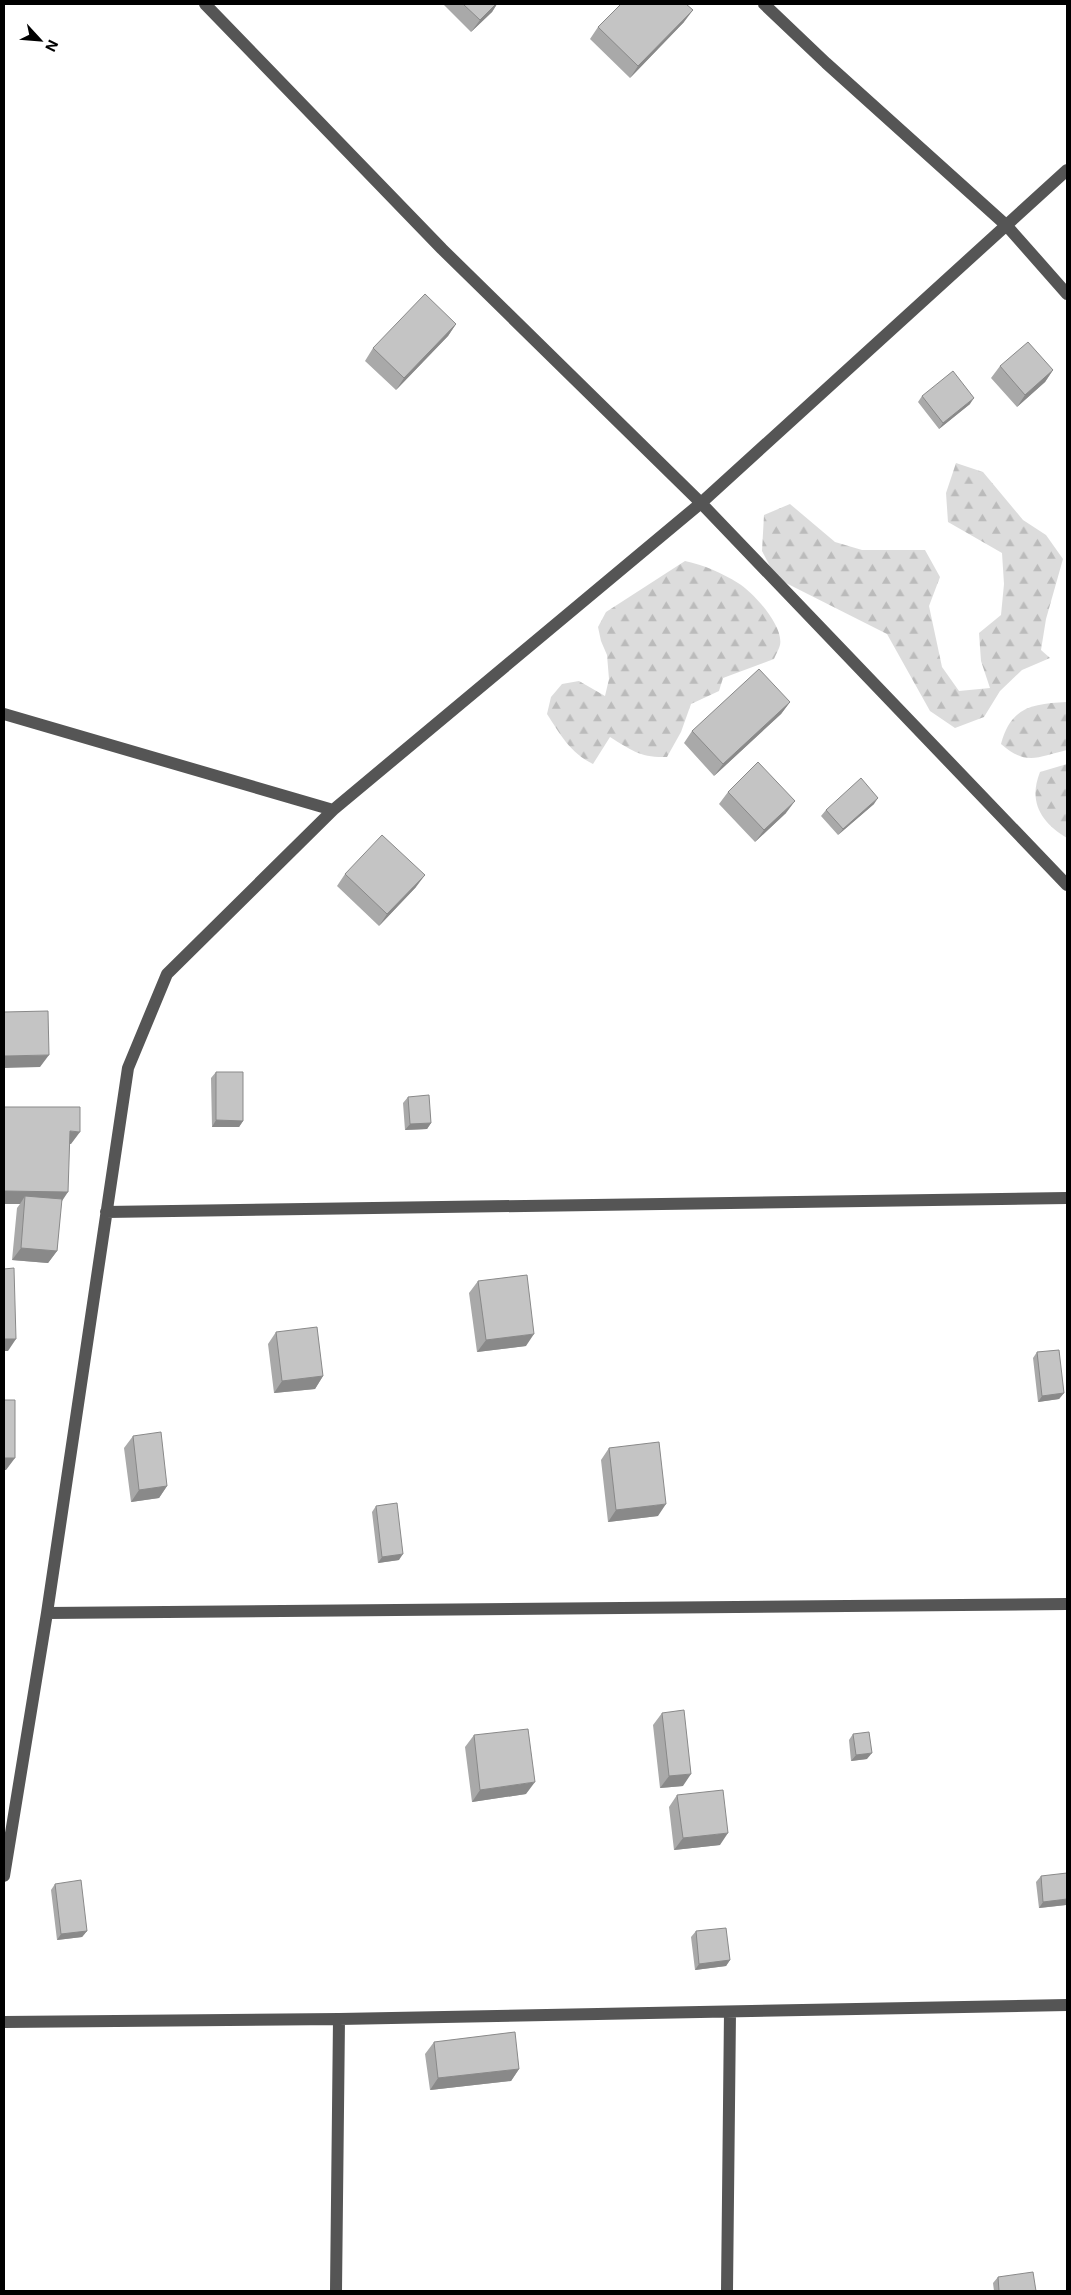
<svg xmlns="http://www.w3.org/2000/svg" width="1071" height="2295" font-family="Inter,sans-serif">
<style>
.forest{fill:url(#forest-firs)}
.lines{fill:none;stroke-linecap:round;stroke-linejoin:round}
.minor{stroke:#555;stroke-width:12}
.wall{fill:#a9a9a9}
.shaded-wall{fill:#898989}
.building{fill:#c4c4c4;stroke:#898989}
</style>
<defs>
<pattern id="forest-firs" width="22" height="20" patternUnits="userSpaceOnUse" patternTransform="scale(1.25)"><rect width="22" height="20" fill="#dcdcdc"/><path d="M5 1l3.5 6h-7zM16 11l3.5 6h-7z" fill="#bbb"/></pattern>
</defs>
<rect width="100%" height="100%" fill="#fff"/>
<path class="forest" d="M956,463l27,9 40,48 23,15 17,24 -17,60 -5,31 9,8 -28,12 -22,21 -16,26 -29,11 -25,-17 -43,-77 -111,-56 -14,-27 2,-36 26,-11 45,38 27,8h63l15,27 -11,29 13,61 17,24 31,-3 -9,-27 -2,-28 22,-18 3,-31 -2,-31 -54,-31 -2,-29z
M685,561c19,4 37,12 53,22 15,9 46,43 42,62 -1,4 -4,9 -6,14l-51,19 -4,13 -28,13 -10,28 -14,25c-26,1 -36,-7 -57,-20l-17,27c-23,-11 -33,-30 -46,-50l4,-17 11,-13 17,-3 26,15 4,-17 -2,-24 -6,-14 -3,-14 8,-15z
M1067,702v48c-29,7 -41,16 -66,-6 10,-38 32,-40 66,-42z
M1067,764v74c-26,-16 -39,-36 -27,-66z"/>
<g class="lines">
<path class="minor" d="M205,4l237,245 259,254 366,382
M764,4l62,59 181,163 60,68
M4,714l329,96
M106,1212l961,-14
M47,1613l1020,-9
M4,1876l43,-263 81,-545 39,-94 166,-164 368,-307 366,-333
M4,2022l335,-3 728,-14
M336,2291l3,-272
M727,2291l3,-279"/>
</g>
<path class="wall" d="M443,4h54l-5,8 -21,20z
M684,22l-54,56 -40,-39 8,-12z
M456,324l-8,12 -52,54 -31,-29 8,-13z
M1000,366l53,4 -8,12 -28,25 -26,-29z
M922,396l48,8 -31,25 -21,-27z
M790,702l-9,12 -67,62 -30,-33 8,-12z
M728,792l58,21 -31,29 -36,-38z
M874,804l-36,31 -17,-19 5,-6z
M345,874l71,13 -37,39 -42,-40z
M216,1072l27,49 -4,6h-27l-1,-49z
M408,1097l23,26 -4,6 -22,1 -2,-27z
M4,1107l67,37h-2l-8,58 -4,49 -9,12 -36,-3 5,-52 3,-4h-16z
M478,1281l48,65 -49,6 -8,-59z
M276,1332l47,44 -8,13 -41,4 -6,-49z
M1037,1352l27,41 -5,6 -21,3 -5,-44z
M133,1436l34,50 -8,12 -28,4 -7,-54z
M609,1448l49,68 -50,6 -7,-62z
M376,1506l23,54 -21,3 -6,-51z
M662,1713l21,73 -23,2 -7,-63z
M853,1734l14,25 -16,2 -2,-21z
M474,1735l52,59 -54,8 -7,-55z
M677,1795l43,50 -46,5 -5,-43z
M1041,1876l25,29 -27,3 -3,-26z
M55,1884l32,47 -5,6 -25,3 -6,-50z
M696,1931l34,29 -4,6 -31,4 -4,-33z
M434,2042l85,27 -8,12 -81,9 -5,-36z
M998,2277l38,14h-42l-1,-8z"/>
<path class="shaded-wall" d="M496,4h1l-5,8 -21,20 9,-12z
M693,10l-9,12 -54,56 8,-12z
M456,324l-8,12 -52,54 8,-12z
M1053,370l-8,12 -28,25 8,-12z
M974,398l-4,6 -31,25 4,-6z
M790,702l-9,12 -67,62 9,-12z
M878,798l-4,6 -36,31 5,-6z
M795,801l-9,12 -31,29 9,-12z
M425,875l-9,12 -37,39 8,-12z
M49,1055l-9,12 -36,1v-12z
M216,1120l27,1 -4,6h-27z
M431,1123l-4,6 -22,1 5,-6z
M70,1131l10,1 -9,12h-10z
M4,1191l64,1 -8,12 -35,-8 -5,8h-16z
M21,1248l36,3 -9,12 -36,-3z
M534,1334l-8,12 -49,6 9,-12z
M4,1339h12l-8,12h-4z
M323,1376l-8,13 -41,4 8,-12z
M1064,1393l-5,6 -21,3 4,-6z
M4,1458h11l-9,12h-2z
M167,1486l-8,12 -28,4 8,-12z
M666,1504l-8,12 -50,6 8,-12z
M403,1554l-4,6 -21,3 4,-6z
M872,1753l-5,6 -16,2 5,-6z
M691,1774l-8,12 -23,2 9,-12z
M535,1782l-9,12 -54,8 8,-12z
M728,1833l-8,12 -46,5 9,-12z
M1067,1899v5l-1,1 -27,3 4,-6z
M87,1931l-5,6 -25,3 4,-6z
M730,1960l-4,6 -31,4 4,-6z
M519,2069l-8,12 -81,9 8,-12z"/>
<path class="building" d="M463,4h33l-16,16z
M621,4h65l7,6 -55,56 -40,-39z
M425,294l31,30 -52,54 -31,-30z
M1028,342l25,28 -28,25 -25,-29z
M953,371l21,27 -31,25 -21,-27z
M759,669l31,33 -67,62 -31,-33z
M758,762l37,39 -31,29 -36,-38z
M861,778l17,20 -35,31 -17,-19z
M382,835l43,40 -38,39 -42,-40z
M48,1011l1,44 -45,1v-44z
M216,1072h27v49l-27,-1z
M429,1095l2,28 -21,1 -2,-27z
M4,1107h76v25l-10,-1 -2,61 -64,-1z
M25,1196l37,3 -5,52 -36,-3z
M14,1268l2,71h-12v-70z
M527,1275l7,59 -48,6 -8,-59z
M317,1327l6,49 -41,5 -6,-49z
M1059,1350l5,43 -22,3 -5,-44z
M4,1400h11v58h-11z
M161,1432l6,54 -28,4 -6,-54z
M659,1442l7,62 -50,6 -7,-62z
M397,1503l6,51 -21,3 -6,-51z
M684,1710l7,64 -22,2 -7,-63z
M528,1729l7,53 -55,8 -6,-55z
M869,1732l3,21 -16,2 -3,-21z
M723,1790l5,43 -45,5 -6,-43z
M1067,1873v26l-24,3 -2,-26z
M81,1880l6,51 -26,3 -6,-50z
M726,1928l4,32 -31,4 -3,-33z
M515,2032l4,37 -81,9 -4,-36z
M1033,2272l3,19h-37l-1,-14z"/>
<rect width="1071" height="2295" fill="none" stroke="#000000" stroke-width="10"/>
<g transform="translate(40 40) rotate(116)" stroke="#ffffff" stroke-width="4" paint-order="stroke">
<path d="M0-4L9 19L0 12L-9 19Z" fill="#000000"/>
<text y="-8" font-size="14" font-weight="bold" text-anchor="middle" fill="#000000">N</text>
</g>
</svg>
